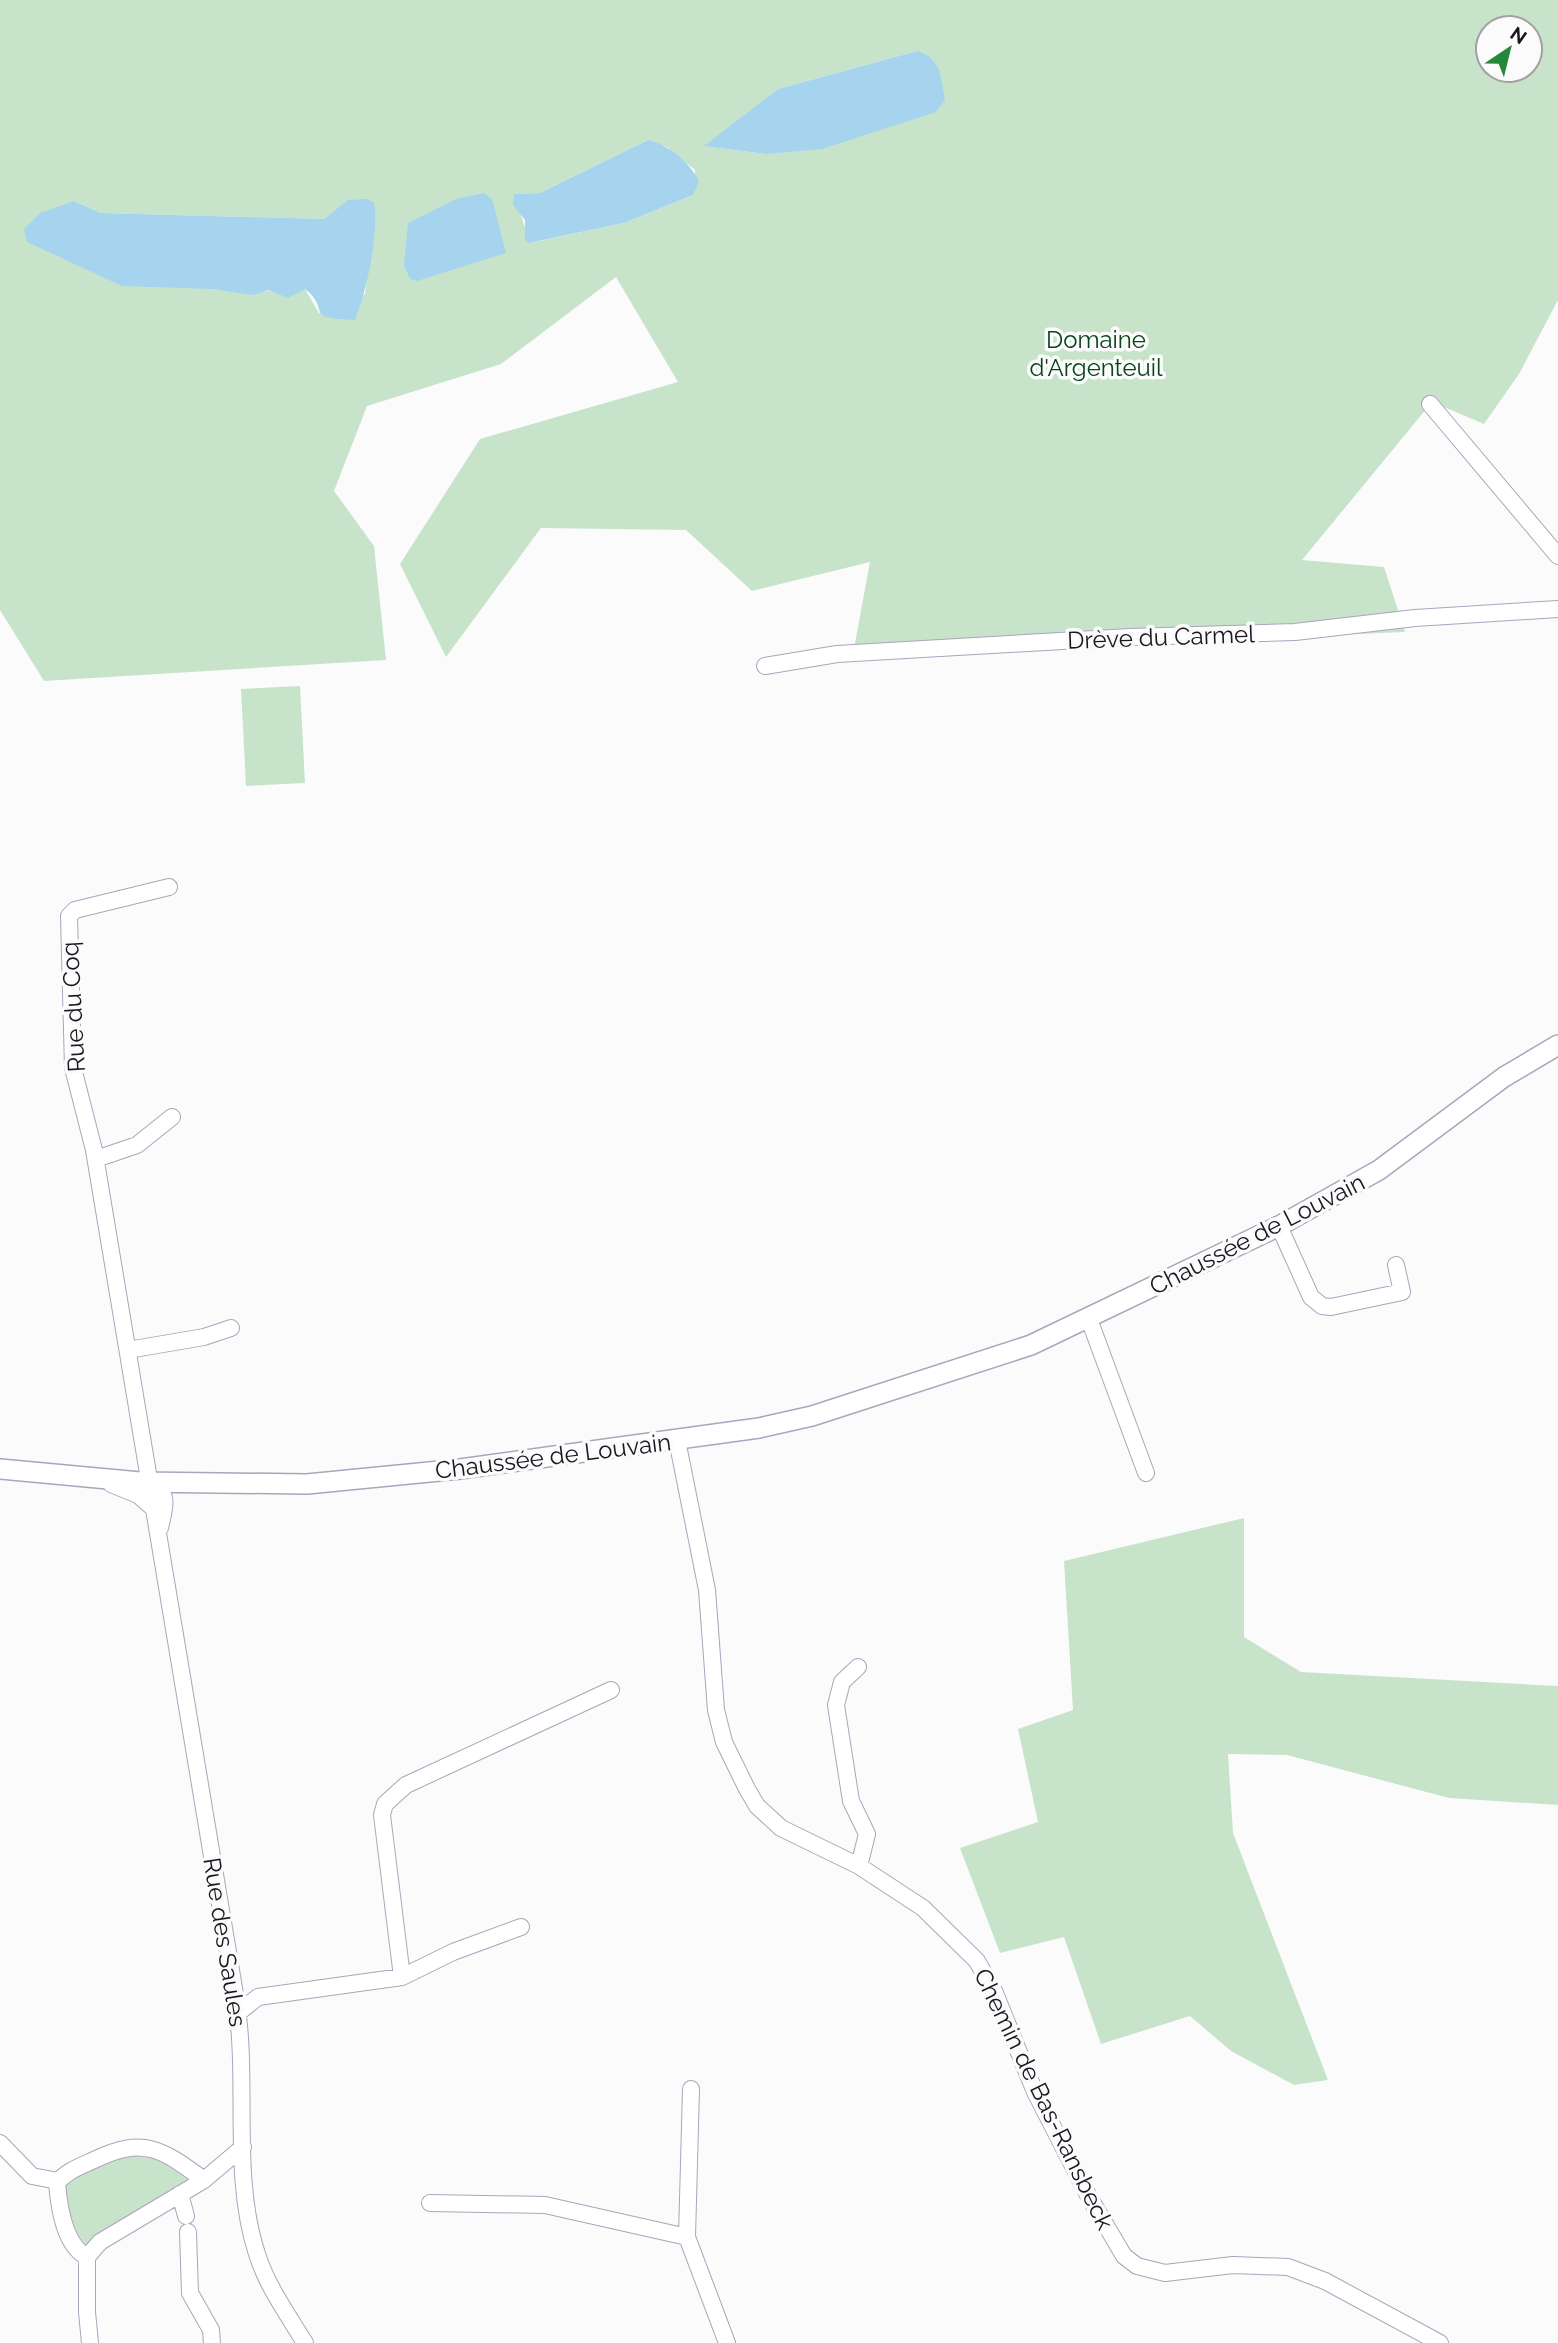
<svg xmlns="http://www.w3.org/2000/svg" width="1558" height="2343" font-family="Raleway,sans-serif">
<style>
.green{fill:#c7e4cb;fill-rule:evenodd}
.water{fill:#a6d3ed}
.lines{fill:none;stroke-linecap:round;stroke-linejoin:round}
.minor-casing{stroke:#ada3bd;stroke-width:18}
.major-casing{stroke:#ada3bd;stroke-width:22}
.minor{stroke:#fff;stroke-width:16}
.major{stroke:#fff;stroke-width:19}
.labels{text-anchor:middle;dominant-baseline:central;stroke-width:7;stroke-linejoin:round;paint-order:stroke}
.park-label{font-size:24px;fill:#08441c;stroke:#fbfbfb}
.street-label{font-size:24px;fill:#1a1720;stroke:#fbfbfb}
</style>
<rect width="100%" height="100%" fill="#fbfbfb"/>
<path class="green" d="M0,0h1558v300l-39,74 -35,50 -52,-22 -130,158 82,7 21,65 -552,22 17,-92 -118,29 -66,-61 -145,-2 -95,129 -46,-93 80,-125 198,-57 -62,-105 -115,87 -134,42 -33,85 40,55 12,114 -342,21 -44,-71zM1488,28h42v42h-42zM917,51l-152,103 -60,-8 73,-57zM648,140l19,7 28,23 -2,25 -69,28 -94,20 -16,-49 26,-1zM357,200l11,66 -3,28 -46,19 -14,-24c-17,8 -27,-2 -41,3l-52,-3 -138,-88 27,12 223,6 24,-18z
M300,686l5,97 -59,3 -5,-97z
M1244,1518v119l57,35 257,14v119l-109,-7 -162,-43 -59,-1 5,79 95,247 -34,5 -63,-34 -41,-35 -89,28 -37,-107 -64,16 -40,-105 78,-26 -20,-93 55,-19 -9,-149z
M150,2149l46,30 -107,67 -13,-3 -7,-26 -5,-36 57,-29z"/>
<path class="water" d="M917,51c25,7 24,28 28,49l-9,12 -114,37 -57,5 -61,-8 74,-57z
M648,140c20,4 44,24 51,42l-6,13 -69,28 -95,20 -4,-3v-20l-12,-15 1,-11 26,-1z
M484,193l8,6 14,54 -89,28 -7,-2 -6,-14 4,-42 48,-24z
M367,199l7,3c5,32 -7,88 -19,118 -54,-2 -23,-10 -50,-31l-17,9 -19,-8 -16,5 -41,-6 -90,-3 -95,-44 -3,-13 16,-16 34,-12 27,12 223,6 24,-19z"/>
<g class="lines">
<g class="minor-casing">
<path id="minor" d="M1430,404l128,152
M765,666l72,-12 293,-17 165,-5 120,-14 143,-9
M169,887l-94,23 -6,6 4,152 21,82 142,850c13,84 -5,175 21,254 10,32 31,61 48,89
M96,1159l41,-14 35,-28
M1279,1226l32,71 11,9 9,1 71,-15 -6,-27
M1089,1319l57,154
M128,1350l76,-13 27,-9
M677,1440l30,150 9,120 8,32 23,47 10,17 24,22 78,38 64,42 54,53 18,32 40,99 53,103 36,61 13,10 28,7 68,-8 55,2 37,14 115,62
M151,1482c20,11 13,27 9,46
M111,1484l27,11 15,13
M858,1667l-16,15 -6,23 15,96 16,33 -8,32
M402,1977l-20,-162 3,-11 21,-19 205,-95
M238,2013l20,-16 144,-20 51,-25 68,-25
M691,2089l-4,148 40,106
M0,2143l32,33 26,5
M180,2194l6,22
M430,2203l115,2 142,32
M188,2232l2,61 21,37 1,13
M87,2257c-23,-12 -28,-50 -30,-74 9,-12 24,-17 37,-23 50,-24 68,-11 110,20
M87,2257l13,-15 104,-62 39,-33
M87,2257v55l3,31"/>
</g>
<g class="major-casing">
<path id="major" d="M0,1469l140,13 167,2 153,-15 299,-41 53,-12 219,-71 248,-119 100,-56 125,-93 54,-32"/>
</g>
<use href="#minor" class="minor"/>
<use href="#major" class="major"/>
</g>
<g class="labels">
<g class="park-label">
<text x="1096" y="339">Domaine<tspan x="1096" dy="28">d'Argenteuil</tspan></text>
</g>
<g class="street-label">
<text transform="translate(1161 637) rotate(-2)">Drève du Carmel</text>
<text transform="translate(73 1007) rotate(-93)">Rue du Coq</text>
<text transform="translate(1257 1234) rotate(-27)">Chaussée de Louvain</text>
<text transform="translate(553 1456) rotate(-7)">Chaussée de Louvain</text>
<text transform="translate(225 1942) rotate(81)">Rue des Saules</text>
<text transform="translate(1044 2099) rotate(64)">Chemin de Bas-Ransbeck</text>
</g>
</g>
<g transform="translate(1509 49) rotate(35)"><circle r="33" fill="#fbfbfb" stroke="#a1a0a3" stroke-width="2"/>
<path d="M0-5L12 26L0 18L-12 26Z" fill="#25873a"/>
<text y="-10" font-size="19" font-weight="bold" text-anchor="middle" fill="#1a1720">N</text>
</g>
</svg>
